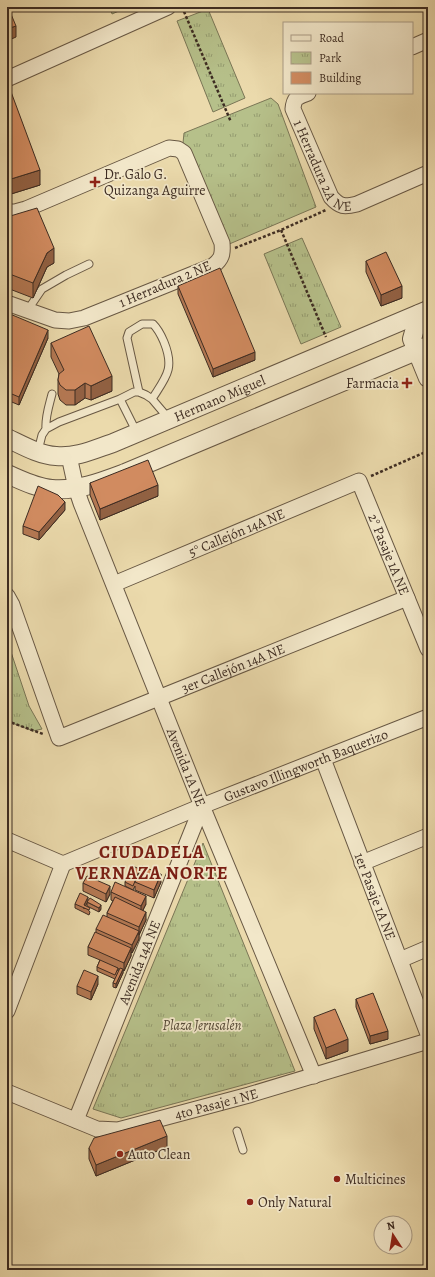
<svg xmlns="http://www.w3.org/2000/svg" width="435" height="1277" font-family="Alegreya,serif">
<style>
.park{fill:url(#park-tufts);stroke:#7a7656}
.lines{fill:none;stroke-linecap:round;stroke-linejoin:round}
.service-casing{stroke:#685844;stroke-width:9}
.minor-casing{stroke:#685844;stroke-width:17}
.tertiary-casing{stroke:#685844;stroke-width:20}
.path{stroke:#3d2c22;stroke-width:2.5;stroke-dasharray:3 2;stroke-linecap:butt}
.service{stroke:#f2e7c9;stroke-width:7}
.minor{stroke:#f2e7c9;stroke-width:15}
.tertiary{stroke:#f2e7c9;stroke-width:18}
.wall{fill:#b47853;stroke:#3d2c22;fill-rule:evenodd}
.shaded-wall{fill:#926143;stroke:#3d2c22}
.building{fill:#d18b60;stroke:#3d2c22}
.poi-dot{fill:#8f2418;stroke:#f2e7c9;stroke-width:1.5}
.labels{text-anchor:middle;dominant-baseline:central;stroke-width:3.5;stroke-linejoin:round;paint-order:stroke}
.street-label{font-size:14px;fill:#3d2c22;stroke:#f2e7c9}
.poi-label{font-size:14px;fill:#3d2c22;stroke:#f2e7c9;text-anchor:start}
.park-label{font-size:14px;font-style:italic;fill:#554a37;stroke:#f2e7c9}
.district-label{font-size:18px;font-weight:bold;letter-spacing:1px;fill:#7a1f14;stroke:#f2e7c9}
</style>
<defs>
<pattern id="park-tufts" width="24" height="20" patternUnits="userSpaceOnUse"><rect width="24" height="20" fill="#b6c08a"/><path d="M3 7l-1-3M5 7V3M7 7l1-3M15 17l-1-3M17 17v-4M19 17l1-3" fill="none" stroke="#959c70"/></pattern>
</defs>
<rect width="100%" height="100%" fill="#ebdaac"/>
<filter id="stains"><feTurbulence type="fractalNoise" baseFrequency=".005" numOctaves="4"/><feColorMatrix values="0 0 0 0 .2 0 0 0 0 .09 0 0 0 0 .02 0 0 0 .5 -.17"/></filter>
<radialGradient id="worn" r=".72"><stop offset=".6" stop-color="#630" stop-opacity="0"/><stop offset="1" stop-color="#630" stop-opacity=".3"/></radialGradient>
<path class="park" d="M110,7h18l-16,7z
M208,9l37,89 -32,14 -36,-91z
M271,98l7,6 38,103 -89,38 -44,-102 1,-10z
M302,238l39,89 -40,17 -37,-90z
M7,640l22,66 13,23 -9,2 -26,-10z
M203,843l92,228 -174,47 -28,-9z"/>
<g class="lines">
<g class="service-casing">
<path id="service" d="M27,311l15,-22 24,-14 23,-11
M139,392l-12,-54 2,-6 13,-8h11c6,6 8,11 11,18 11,27 2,35 -12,57
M120,399l17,34
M46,429c-1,-12 3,-23 6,-35
M38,451l4,-16 4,-6 13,-7 61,-23 14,-7h5l7,3 6,4 17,20
M7,755v4
M237,1131l6,19"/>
</g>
<g class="minor-casing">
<g id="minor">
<path d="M412,47l16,-7"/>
<path d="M7,79l161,-72"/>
<path id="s1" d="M308,93c-10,4 -14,4 -15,16l38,88c9,10 13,10 26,7l71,-31"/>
<path d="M7,212h8l11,-3 143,-61 9,1 6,4 38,90c1,11 0,16 -9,23l-129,52 -15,3 -14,-1 -48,-17"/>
<path id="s2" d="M69,456l7,32 5,15 121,303 112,270"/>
<path id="s3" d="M114,584l245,-103 69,168"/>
<path id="s4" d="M7,596l5,9 47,133 348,-140"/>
<path id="s5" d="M323,759l105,275"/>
<path id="s6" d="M7,840l56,24 139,-58 226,-89"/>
<path d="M362,863l66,-27"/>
<path d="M400,960l28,-12"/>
<path d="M7,1011l56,-147"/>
<path id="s7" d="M7,1092l90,37 21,1 131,-35 179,-54"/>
<path id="s8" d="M76,1120l126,-314"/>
</g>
</g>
<g class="tertiary-casing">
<g id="tertiary">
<path d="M426,319l-7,-5 -7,25 16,39"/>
<path id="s9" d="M7,438c15,7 32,17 49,18 20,2 39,-7 57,-13l315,-133"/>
<path d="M7,474c14,6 29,14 45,15 26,2 49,-7 73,-16l303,-127"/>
</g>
</g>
<path class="path" d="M182,7l49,115
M281,230l45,107
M235,248l46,-18 45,-20
M371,476l57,-25
M7,721l36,13"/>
<use href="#service" class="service"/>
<use href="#minor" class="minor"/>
<use href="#tertiary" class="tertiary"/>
</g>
<path class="wall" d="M7,81l33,104 -29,9 -4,-12z
M7,217l47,46 -7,4 -14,31 -26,-10z
M366,261l36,37 -21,8 -15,-34z
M178,286l77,74 -42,17 -35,-83z
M7,322l41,16 -29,67 -12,-5z
M51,343l61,48 -21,9 -6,-2 -10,7h-9l-6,-5 -2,-6v-14l1,-6 -8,-17z
M90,483l68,13 -58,24 -10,-25z
M65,510l-26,30 -16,-6v-8z
M140,869l21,13 -7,16 -19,-8v-4l-2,4 -8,-4v-4z
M83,883l27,11 -4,8 -23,-11z
M111,892l35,12 -3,6 3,10 -7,15v4l-7,14 -1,-1v4l-7,15 -1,-1v3l-7,15 -3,-1v-4l2,-4 -18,-8v-4l3,-7 -12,-5v-8l8,-15v-3l11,-12v-4l6,-12 -2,-1zM115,967l4,2 -1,2z
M88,901l-3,5 5,6 -1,3 -14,-7v-4z
M87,902l14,7 -2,3 -12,-6z
M98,984l-7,16 -14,-6v-8z
M356,999l32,40 -18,5 -14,-37z
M314,1017l34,34 -22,8 -12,-30z
M167,1147l-71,29 -7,-17v-11z"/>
<path class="shaded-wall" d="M16,26v11l-9,4v-12z
M40,170v15l-29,9v-15z
M54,248v15l-7,4 -14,31v-15l14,-30z
M402,286v12l-21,8v-11z
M48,330v8l-29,67v-8z
M255,352v8l-42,17v-8z
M112,376v15l-21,9v-14z
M85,383v15l-10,7v-15z
M158,485v11l-58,24v-11z
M65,502v8l-26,30v-8z
M161,874v8l-7,16v-8z
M110,886v8l-4,8v-8z
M146,896v8l-5,10v-8z
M88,897v4l-4,8v-4z
M101,905v4l-2,3v-4z
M146,912v8l-7,15v-8z
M139,931v8l-7,14v-8z
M131,948v8l-7,15v-8z
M123,969v4l-7,15v-4z
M98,976v8l-7,16v-8z
M388,1031v8l-18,5v-8z
M348,1039v12l-22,8v-11z
M167,1136v11l-71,29v-11z"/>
<path class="building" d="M7,7h1l8,19 -9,3z
M7,81l33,89 -29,9 -4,-12z
M37,208l17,40 -7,5 -14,30 -26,-10v-56z
M386,252l16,34 -21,9 -15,-34z
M220,268l35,84 -42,17 -35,-83z
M10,314l38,16 -29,67 -12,-5v-70z
M89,326l23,50 -21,10 -6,-3 -10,7h-9l-6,-5 -2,-5 1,-6 5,-4 -13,-27z
M148,460l10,25 -58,24 -10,-26z
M38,486l20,9 7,7 -26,30 -16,-6z
M132,866l8,3 -7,17 -8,-4z
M142,866l19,8 -7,16 -19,-8z
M87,876l23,10 -4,8 -23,-11z
M115,882l31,14 -5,10 -30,-14z
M80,893l8,4 -4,8 6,3 -1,2 -14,-6z
M115,897l31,15 -7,15 -32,-14z
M90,898l11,7 -2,3 -12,-6z
M103,915l36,16 -7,14 -36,-16z
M95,932l36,16 -7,15 -36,-16z
M100,960l18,8 -3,7 -18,-8z
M120,968l3,1 -7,15 -3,-1z
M84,970l14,6 -7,16 -14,-6z
M373,993l15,38 -18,5 -14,-37z
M335,1009l13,30 -22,9 -12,-31z
M160,1120l7,16 -71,29 -7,-17 5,-10z"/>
<g class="poi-dot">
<path d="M93 176h4v4h4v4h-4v4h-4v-4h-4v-4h4z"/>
<path d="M405 377h4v4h4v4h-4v4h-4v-4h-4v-4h4z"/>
<circle cx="120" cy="1154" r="4"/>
<circle cx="337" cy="1179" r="4"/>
<circle cx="250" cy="1202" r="4"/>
</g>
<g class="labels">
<g class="street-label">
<text stroke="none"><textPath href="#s1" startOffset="90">1 Herradura 2A NE</textPath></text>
<text transform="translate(165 284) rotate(-23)">1 Herradura 2 NE</text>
<text stroke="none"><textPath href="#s9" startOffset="227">Hermano Miguel</textPath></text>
<text stroke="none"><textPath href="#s3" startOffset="133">5° Callejón 14A NE</textPath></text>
<text stroke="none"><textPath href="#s3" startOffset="345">2° Pasaje 1A NE</textPath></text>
<text stroke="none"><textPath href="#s4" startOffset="339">3er Callejón 14A NE</textPath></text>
<text stroke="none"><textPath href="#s6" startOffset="323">Gustavo Illingworth Baquerizo</textPath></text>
<text stroke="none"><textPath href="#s2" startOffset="333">Avenida 1A NE</textPath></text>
<text stroke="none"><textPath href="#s5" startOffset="147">1er Pasaje 1A NE</textPath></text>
<text stroke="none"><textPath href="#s8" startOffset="170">Avenida 14A NE</textPath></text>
<text stroke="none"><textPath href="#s7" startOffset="220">4to Pasaje 1 NE</textPath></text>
</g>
<g class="poi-label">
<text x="104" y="174">Dr. Galo G.<tspan x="104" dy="16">Quizanga Aguirre</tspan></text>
<text x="399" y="383" text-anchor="end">Farmacia</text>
<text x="128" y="1154">Auto Clean</text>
<text x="345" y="1179">Multicines</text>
<text x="258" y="1202">Only Natural</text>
</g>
<g class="park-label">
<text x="202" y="1025">Plaza Jerusalén</text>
</g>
<g class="district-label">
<text x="152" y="852">CIUDADELA<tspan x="152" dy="21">VERNAZA NORTE</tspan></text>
</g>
</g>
<rect width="435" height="1277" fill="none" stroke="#ebdaac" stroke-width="24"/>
<rect x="8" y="8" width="419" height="1261" fill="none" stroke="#3d2c22" stroke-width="2"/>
<rect x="12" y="12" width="411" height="1253" fill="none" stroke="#3d2c22"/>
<rect x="283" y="22" width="130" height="72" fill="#f2e7c9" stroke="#aa9c86"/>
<rect x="291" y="35" width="20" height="6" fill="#f2e7c9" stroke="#aa9c86"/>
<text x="319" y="42" font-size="12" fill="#3d2c22">Road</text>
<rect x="291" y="52" width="20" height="12" fill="url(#park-tufts)" stroke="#aa9c86"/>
<text x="319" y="62" font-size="12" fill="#3d2c22">Park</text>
<rect x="291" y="72" width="20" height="12" fill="#d18b60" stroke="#aa9c86"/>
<text x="319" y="82" font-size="12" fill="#3d2c22">Building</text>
<g transform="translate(393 1235) rotate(348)"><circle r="19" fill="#f2e7c9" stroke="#aa9c86"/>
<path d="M0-3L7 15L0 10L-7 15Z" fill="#8f2418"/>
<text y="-6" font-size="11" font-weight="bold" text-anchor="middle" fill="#3d2c22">N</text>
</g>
<rect width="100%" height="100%" filter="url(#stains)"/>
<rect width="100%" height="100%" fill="url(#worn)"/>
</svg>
